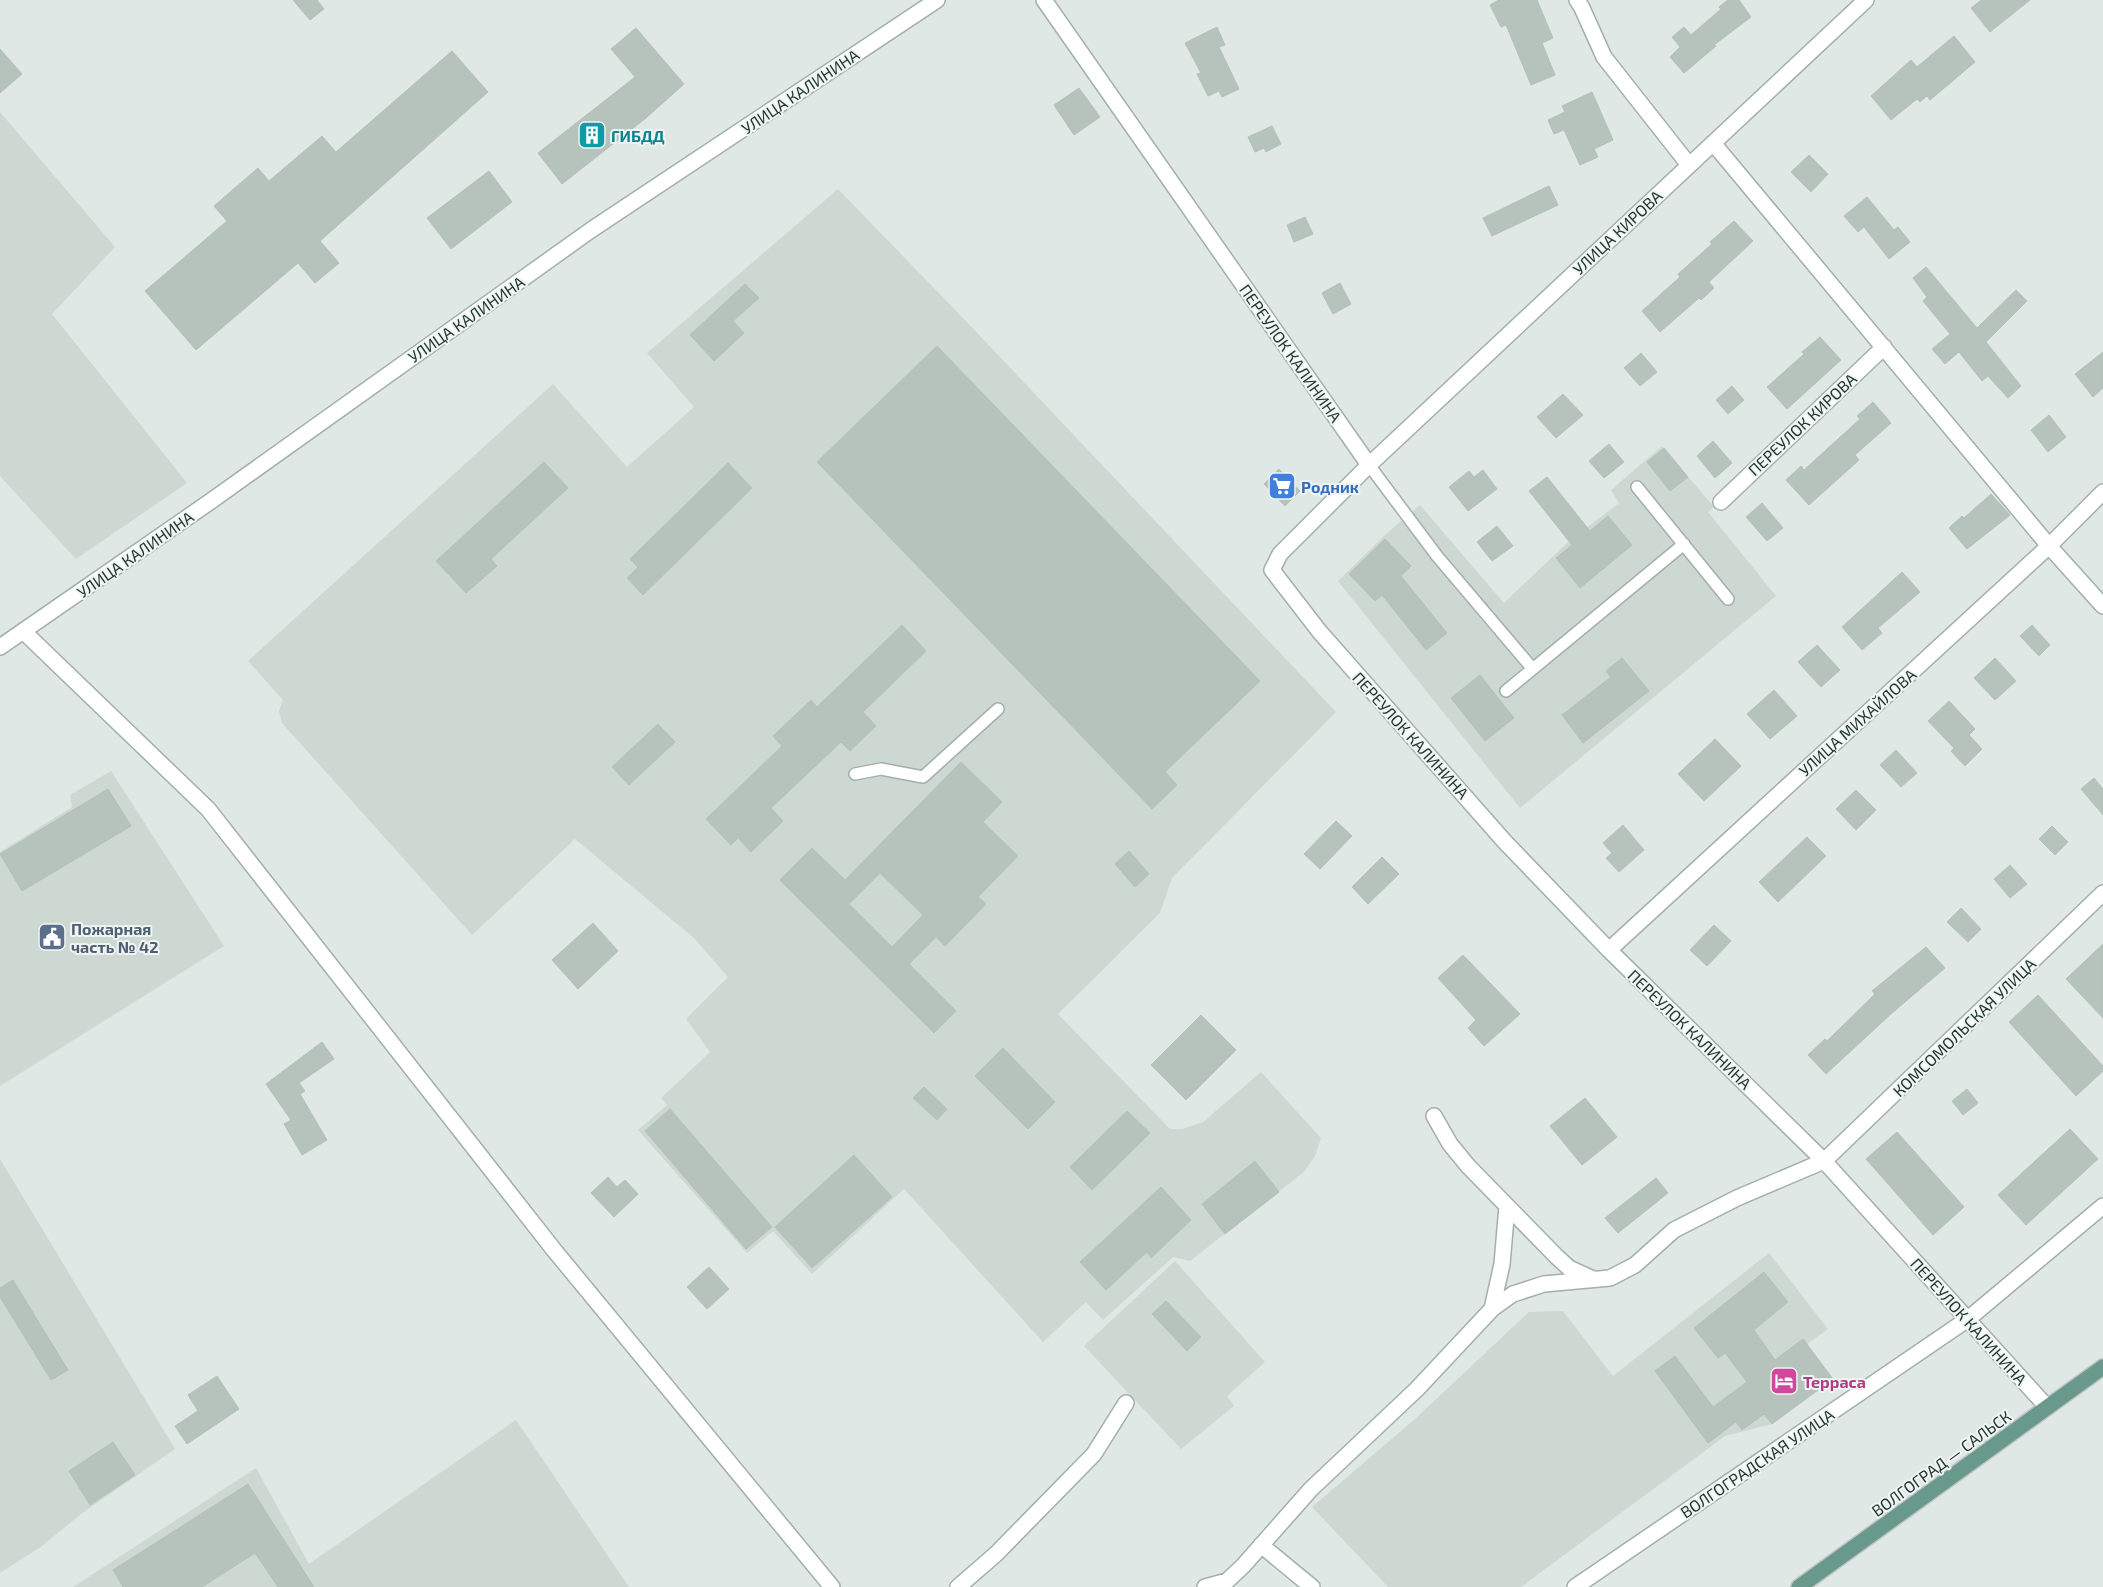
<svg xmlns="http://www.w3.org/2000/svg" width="2103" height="1587" font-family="'Exo 2',sans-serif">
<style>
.built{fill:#cdd8d3}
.building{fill:#b5c3bc;stroke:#b2c1ba;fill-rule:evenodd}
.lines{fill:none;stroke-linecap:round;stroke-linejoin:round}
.service-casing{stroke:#a3afaa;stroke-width:14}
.minor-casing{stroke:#a3afaa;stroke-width:18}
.tertiary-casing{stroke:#a3afaa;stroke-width:18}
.primary-casing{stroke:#bdc3c1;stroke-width:18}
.service{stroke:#fff;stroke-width:11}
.minor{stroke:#fff;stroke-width:15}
.tertiary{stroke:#fff;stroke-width:15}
.primary{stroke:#68998a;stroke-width:15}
.labels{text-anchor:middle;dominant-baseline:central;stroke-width:4;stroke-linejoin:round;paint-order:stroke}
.street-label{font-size:16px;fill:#223630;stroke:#eff5f2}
.culture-label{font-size:16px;font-weight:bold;fill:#0d838f;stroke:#eff5f2;text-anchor:start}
.shop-label{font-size:16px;font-weight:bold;fill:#366cbe;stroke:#eff5f2;text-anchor:start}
.service-label{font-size:16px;font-weight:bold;fill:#4e5e75;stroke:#eff5f2;text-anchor:start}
.hotel-label{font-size:16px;font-weight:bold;fill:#b23c85;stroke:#eff5f2;text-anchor:start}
</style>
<rect width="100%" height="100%" fill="#dfe8e4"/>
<path class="built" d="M0,112l115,135 -63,67 135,169 -111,76 -76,-83z
M838,189l125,129 373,394 -164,166 -12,35 -102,101 112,115h12l21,-7 58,-50 60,66 -6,18 -11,16 -114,89 -17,-4 -70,63 -17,-18 -43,40 -139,-153 -92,85 -39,-43 -26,22 -109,-123 29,-25 -6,-7 49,-46 -24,-33 42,-42 -33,-38 -120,-100 -103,96 -190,-212 -3,-12 4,-11 -35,-39 305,-277 74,83 67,-60 -47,-54z
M1662,446l52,61 -6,5 68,84 -256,212 -182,-227 48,-47 34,-29 84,98 64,-61 51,-39 -8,-13z
M111,771l113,175 -224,140v-234l72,-45 -2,-12z
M0,1159l175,290 -94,65 -39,32 -42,27z
M1769,1253l59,76 -21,15 26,35 -61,45 -47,12 -204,151h-133l-76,-80 103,-88 114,-107 34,-1 50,65z
M1175,1261l90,101 -38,34 7,10 -53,43 -97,-103z
M516,1420l113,167h-556l183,-119 53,96z"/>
<path class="building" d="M293,0h24l7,9 -14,11z
M1499,0h38l16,38 -11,5 13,32 -24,10 -25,-60 -5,2 -11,-22z
M1728,0h11l12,17 -37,28 2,1 -32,27 -14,-16 10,-10 -8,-10 12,-10 7,8 30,-26 -2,-2z
M1981,0h49l-40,32 -19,-24z
M1217,27l8,18 -6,2 20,42 -17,8 -3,-6 -11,5 -11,-22 4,-1 -16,-30z
M636,28l48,56 -38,34 -84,66 -24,-31 97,-76 -24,-28z
M1954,36l21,26 -45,38 -3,-4 -7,6 -3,-3 -26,21 -20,-24 40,-36 6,7z
M0,49l22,25 -22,19z
M452,51l36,41 -168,149 19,22 -24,20 -17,-20 -102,87 -51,-59 82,-70 -13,-15 44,-38 11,13 53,-45 14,16z
M1079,88l21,29 -26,18 -20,-30z
M1592,92l21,48 -19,9 4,8 -18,8 -16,-35 -10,4 -6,-14 17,-8 -3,-6z
M1272,126l9,18 -15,8 -2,-4 -9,4 -7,-15z
M1809,155l19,19 -17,18 -20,-20z
M489,171l23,31 -61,47 -24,-31z
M1549,186l9,19 -66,31 -9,-18z
M1867,197l27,33 4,-3 12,15 -21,17 -25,-32 -6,5 -14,-16z
M1305,217l8,17 -19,8 -7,-17z
M1734,221l19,20 -44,41 5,6 -13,12 -2,-2 -39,34 -18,-21 38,-34 -2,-3 34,-30 -2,-2z
M1926,267l51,61 39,-38 11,11 -41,41 35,44 -13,12 -20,-22 -6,5 -23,-29 -14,12 -13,-15 18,-15 -27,-33 4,-4 -14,-19z
M1340,283l11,21 -18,10 -11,-21z
M745,284l14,14 -26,23 11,12 -30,28 -24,-26z
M1820,337l21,23 -54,49 -20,-22 37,-33 -2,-2z
M937,346l323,335 -95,91 12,13 -25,24 -335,-347z
M2103,352v36l-10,9 -18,-23z
M1641,353l16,19 -17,14 -16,-18z
M1732,386l12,14 -16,14 -12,-14z
M1563,394l20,21 -27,23 -19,-21z
M1873,402l18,21 -36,32 4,5 -50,45 -23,-25 15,-14 3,4 56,-51 -3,-3z
M2049,415l17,22 -18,15 -17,-22z
M1713,441l19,22 -17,15 -18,-22z
M1609,444l15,18 -20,16 -15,-17z
M1664,448l24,29 -18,14 -23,-29z
M544,462l24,26 -77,71 6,7 -31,27 -30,-32z
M728,463l24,25 -109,107 -16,-17 11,-11 -8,-8z
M1279,469l21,22 -15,15 -21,-22z
M1483,470l14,19 -29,22 -19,-24 20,-16 5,6z
M1547,477l43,54 18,-15 24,29 -52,43 -24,-30 16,-13 -43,-54z
M1991,494l19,21 -43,34 -18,-21 13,-12 2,2z
M1762,503l21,25 -16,13 -21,-24z
M1497,526l16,20 -21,15 -15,-19z
M1385,539l26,27 -10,10 46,57 -21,17 -44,-55 -7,6 -26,-27z
M1902,572l18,20 -42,36 4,5 -20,17 -20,-23z
M902,625l24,26 -63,61 13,14 -26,25 -9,-9 -70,66 12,13 -32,31 -13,-14 -7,7 -25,-26 76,-73 -9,-10 38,-36 6,7z
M2032,625l18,20 -11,11 -19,-20z
M1817,645l23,25 -19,17 -23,-25z
M1622,658l27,33 -66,52 -21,-28 49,-38 -5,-6z
M1995,658l21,23 -21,19 -21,-22z
M1480,675l34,43 -29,23 -34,-43z
M1774,690l23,26 -27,23 -23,-25z
M1949,701l26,28 -6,6 13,14 -17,17 -14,-15 3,-3 -26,-27z
M658,724l17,18 -46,43 -17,-18z
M1715,739l26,27 -37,35 -26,-27z
M1896,750l21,23 -16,14 -21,-22z
M961,762l41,40 -19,20 35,34 -40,41 8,7 -41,42 -9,-9 -27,27 47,47 -22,22 -154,-153 32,-32 33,32zM880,873l43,42 -31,32 -43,-43z
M2094,778l9,11v26l-22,-26z
M108,789l23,37 -109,65 -22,-37z
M1856,790l20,20 -20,20 -20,-21z
M1336,821l16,15 -32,33 -16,-15z
M1623,825l21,25 -25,22 -13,-14 6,-5 -9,-10z
M2052,826l16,16 -13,13 -16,-16z
M1807,837l19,19 -48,46 -19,-20z
M1129,851l20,23 -14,13 -20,-23z
M1382,857l17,17 -31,30 -16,-17z
M2010,865l17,19 -17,14 -16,-19z
M1961,908l20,21 -13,13 -21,-20z
M593,923l25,28 -40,38 -26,-29z
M1714,925l17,16 -24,25 -17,-16z
M2103,944v74l-37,-39z
M1926,947l19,21 -53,45 -66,61 -18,-19 17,-16 2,2 48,-47 -3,-3z
M1463,955l57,59 -36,32 -16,-18 8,-8 -38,-42z
M2038,995l65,71v5l-27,25 -67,-74z
M1201,1015l35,35 -50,50 -35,-35z
M322,1042l12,17 -35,24 6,8 -5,3 27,46 -25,15 -18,-31 7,-4 -25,-36z
M1003,1048l52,54 -27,27 -53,-53z
M924,1087l23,22 -10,11 -24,-22z
M1967,1089l11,14 -15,12 -11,-14z
M1585,1098l32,39 -35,28 -32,-39z
M670,1109l102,118 -26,22 -101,-118z
M1127,1111l23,22 -58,57 -22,-23z
M2070,1129l28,30 -72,66 -28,-30z
M1897,1132l67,75 -31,28 -67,-76z
M854,1155l38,42 -80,71 -37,-41z
M1255,1161l24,31 -54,42 -23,-30z
M608,1177l9,10 8,-7 13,14 -24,23 -23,-24z
M1656,1178l12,15 -50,40 -13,-15z
M1161,1187l30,33 -40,38 -4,-6 -41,38 -26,-28z
M709,1267l20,22 -22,20 -20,-22z
M1764,1272l24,30 -34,28 21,30 28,-21 30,40 -61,45 -8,-10 -22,16 -6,-8 -28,21 -53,-72 20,-15 38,51 34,-25 -22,-29 -7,5 -24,-30z
M13,1280l55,90 -17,10 -51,-83v-9z
M1166,1301l35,36 -14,14 -35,-37z
M217,1376l22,33 -52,35 -12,-18 23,-15 -10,-16z
M113,1442l22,33 -45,30 -21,-34z
M248,1484l66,103h-36l-23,-34 -53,34h-79l-10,-17z"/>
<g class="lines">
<g class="service-casing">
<path id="service" d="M1369,465l68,91 95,112
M1637,487l91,112
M1506,691l178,-147
M855,774l26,-5 42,8 75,-68"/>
</g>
<g class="minor-casing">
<path id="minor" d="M1044,0l325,465 -89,89 -8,16 47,61 186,211 104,108 215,211 223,246
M1577,0l5,8 22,49 85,108
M1713,143l336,403 54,60
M1369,465l497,-465
M1721,502l163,-155
M24,632l184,177 346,441 278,337
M1609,950l440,-404 54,-54
M1434,1116l16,28 18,22 89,91 12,11 24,11
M1492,1309l10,-45 5,-58
M1261,1545l51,42
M958,1587l38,-33 98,-100 32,-51
M1205,1587l22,-6 16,-15 68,-77 106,-100 75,-80 21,-15 31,-10 66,-6 25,-13 39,-35 63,-32 87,-37 279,-268
M1575,1587l393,-268 135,-113"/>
</g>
<g class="tertiary-casing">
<path id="tertiary" d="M0,647l211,-146 380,-271 346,-230"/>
</g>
<g class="primary-casing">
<path id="primary" d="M1799,1587l304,-220"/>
</g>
<use href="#service" class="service"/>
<use href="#minor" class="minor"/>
<use href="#tertiary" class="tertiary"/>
<use href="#primary" class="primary"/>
</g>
<defs>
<g id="building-square" transform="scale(1.4375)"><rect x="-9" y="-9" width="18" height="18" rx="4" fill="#0f9aa8" stroke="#eff5f2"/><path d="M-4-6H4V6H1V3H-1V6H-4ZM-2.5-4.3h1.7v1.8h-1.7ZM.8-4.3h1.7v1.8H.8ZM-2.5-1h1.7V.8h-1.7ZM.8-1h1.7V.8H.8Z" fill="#fff"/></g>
<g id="supermarket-square" transform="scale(1.4375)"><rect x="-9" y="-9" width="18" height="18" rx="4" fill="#3f7fe0" stroke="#eff5f2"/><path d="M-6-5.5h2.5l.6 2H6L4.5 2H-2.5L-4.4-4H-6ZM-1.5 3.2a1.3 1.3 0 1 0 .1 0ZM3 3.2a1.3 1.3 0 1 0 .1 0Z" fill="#fff"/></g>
<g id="civic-square" transform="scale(1.4375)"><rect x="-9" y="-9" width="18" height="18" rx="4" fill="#5c6f8a" stroke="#eff5f2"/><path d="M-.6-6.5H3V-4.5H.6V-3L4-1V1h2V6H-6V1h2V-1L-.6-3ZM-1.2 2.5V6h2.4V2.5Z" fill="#fff"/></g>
<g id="hotel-square" transform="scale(1.4375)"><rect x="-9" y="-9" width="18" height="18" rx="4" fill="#d1479c" stroke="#eff5f2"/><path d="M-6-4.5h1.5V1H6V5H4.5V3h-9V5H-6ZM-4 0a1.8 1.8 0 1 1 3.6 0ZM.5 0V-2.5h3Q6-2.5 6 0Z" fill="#fff"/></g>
</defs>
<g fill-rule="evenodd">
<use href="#building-square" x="592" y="135"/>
<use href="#supermarket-square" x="1282" y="486"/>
<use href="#civic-square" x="52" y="937"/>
<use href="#hotel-square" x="1784" y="1381"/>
</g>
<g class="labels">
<g class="street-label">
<text transform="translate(800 91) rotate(-34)">УЛИЦА КАЛИНИНА</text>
<text transform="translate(1617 232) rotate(-43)">УЛИЦА КИРОВА</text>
<text transform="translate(466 319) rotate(-35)">УЛИЦА КАЛИНИНА</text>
<text transform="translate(1291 353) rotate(55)">ПЕРЕУЛОК КАЛИНИНА</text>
<text transform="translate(1802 424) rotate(-43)">ПЕРЕУЛОК КИРОВА</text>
<text transform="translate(135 554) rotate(-35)">УЛИЦА КАЛИНИНА</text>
<text transform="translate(1857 722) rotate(-42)">УЛИЦА МИХАЙЛОВА</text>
<text transform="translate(1411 735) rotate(48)">ПЕРЕУЛОК КАЛИНИНА</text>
<text transform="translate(1964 1027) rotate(-44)">КОМСОМОЛЬСКАЯ УЛИЦА</text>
<text transform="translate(1690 1029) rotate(44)">ПЕРЕУЛОК КАЛИНИНА</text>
<text transform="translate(1969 1321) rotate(48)">ПЕРЕУЛОК КАЛИНИНА</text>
<text transform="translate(1757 1463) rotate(-34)">ВОЛГОГРАДСКАЯ УЛИЦА</text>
<text transform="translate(1941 1463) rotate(-36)">ВОЛГОГРАД — САЛЬСК</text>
</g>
<g class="culture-label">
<text x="611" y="135">ГИБДД</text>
</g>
<g class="shop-label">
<text x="1301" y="486">Родник</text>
</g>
<g class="service-label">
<text x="71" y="928">Пожарная<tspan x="71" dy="18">часть № 42</tspan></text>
</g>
<g class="hotel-label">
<text x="1803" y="1381">Терраса</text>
</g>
</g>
</svg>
